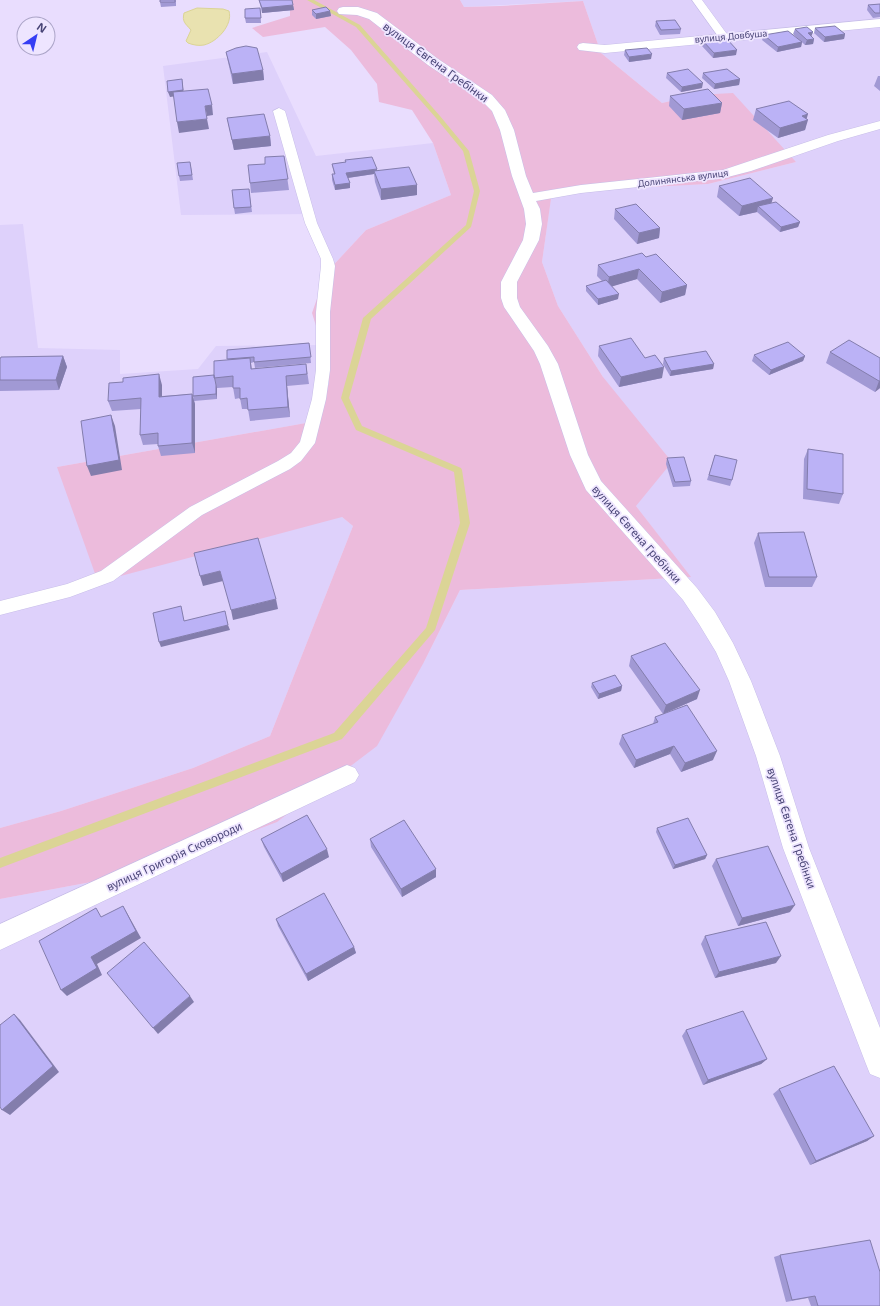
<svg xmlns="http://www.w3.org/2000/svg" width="880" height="1306" font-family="'Noto Sans',sans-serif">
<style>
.residential{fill:#ded1fb}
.green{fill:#ecbbdc}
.water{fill:#e9e2b0;stroke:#dbd496}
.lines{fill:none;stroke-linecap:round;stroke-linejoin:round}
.stream{fill:#dbd496;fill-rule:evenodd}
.service-casing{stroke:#c7bee8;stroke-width:1}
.minor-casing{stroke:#c7bee8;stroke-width:1}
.service{fill:#fff;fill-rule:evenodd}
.minor{fill:#fff;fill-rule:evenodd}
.wall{fill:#a199d4}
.shaded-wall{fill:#837dac}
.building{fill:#bbb2f6;stroke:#837dac}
.labels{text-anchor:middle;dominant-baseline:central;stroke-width:3.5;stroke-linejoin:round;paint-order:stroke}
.far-street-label{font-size:9px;fill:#484476;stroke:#eee5ff}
.street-label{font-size:11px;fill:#484476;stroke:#eee5ff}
</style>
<rect width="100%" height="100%" fill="#e9ddfe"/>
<path class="residential" d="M460,0h420v1306h-880v-407l145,-27 279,-210 36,-72 230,-13 -54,-71 -33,-129 -45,-71 -16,-44 10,-71 156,-7 88,-22 -99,-67 -35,8 -61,-50 -18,-52 -119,6z
M267,52l49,104 117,-13 18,52 -85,35 -40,43 -11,-59 -134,1 -18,-149z
M23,224l15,124 82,2v24l78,-5 18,-23 106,-1 7,39 -23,39 -249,44 285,50 11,9 -83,210 -77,32 -132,43 -61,17v-603z"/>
<path class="green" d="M281,0h179l4,7 36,-1 83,-5 18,52 61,50 35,-8 36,-2 63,69 -88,22 -156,8 -10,70 16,44 45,71 69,85 -36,44 55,71 -231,13 -36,72 -47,84 -100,76 -132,50 -145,27v-71l61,-17 132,-43 77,-32 83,-210 -11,-9 -244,65 -41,-115 249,-44 23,-39 -7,-39 -10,-32 14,-40 40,-43 85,-35 -18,-52 -21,-33 -33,-8 -2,-18 -26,-34 -26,-23 -62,10 -11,-9 38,-12v-9z"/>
<path class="water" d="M197,8l26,1 6,2c4,14 -12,31 -25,34 -5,1 -11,0 -16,-2l-2,-2 5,-11c-6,-7 -9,-8 -7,-17z"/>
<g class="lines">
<path class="stream" d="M307,0h7l46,25 80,91 29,35 11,40 -9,36 -100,92 -22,79 13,28 99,42 1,2 8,53 -35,107 -93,109 -342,129v-10l334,-125 92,-105 34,-105 -6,-51 -98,-42 -15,-32 22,-80 103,-93 8,-34 -11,-40 -27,-33 -80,-91z"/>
<g class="service-casing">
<path id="service" d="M692,0h10l27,37 -1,2h-8z
M279,108l6,3 32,112 16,36 2,7 -5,46v58l-4,29 -11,44 -14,18 -11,8 -88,46 -89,66 -43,16 -70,18v-14l67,-17 34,-13 89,-64 88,-46 13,-8 9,-11 12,-43 4,-29v-58l5,-46v-7l-16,-36 -32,-112z"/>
</g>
<g class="minor-casing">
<path id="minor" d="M343,7h15l19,6 61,46 54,36 13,15 9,20 12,46 7,17 48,-8 142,-15 105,-35 52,-14v8l-42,12 -87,30 -27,7 -143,15 -45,8 4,8 2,15 -3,16 -22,42v16l3,9 28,39 10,18 30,91 13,26 96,107 18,24 18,31 18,38 29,75 29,92 71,180v50l-10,-4 -4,-10 -83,-216 -27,-92 -27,-75 -13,-29 -17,-28 -16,-24 -97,-110 -16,-35 -30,-91 -6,-13 -30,-44 -3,-9v-16l22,-42 3,-16 -2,-15 -12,-33 -12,-46 -8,-19 -10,-10 -54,-36 -59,-46 -12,-4 -18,-1 -2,-3 2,-3z
M880,19v8l-275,26 -26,-3 -2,-3 2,-3 4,-1 22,2z
M347,765l8,3 4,7 -4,7 -355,168v-26z"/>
</g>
<use href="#service" class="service"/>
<use href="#minor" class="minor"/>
</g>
<path class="wall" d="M176,0v6l-15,1 -1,-5z
M259,0h33l2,10 -32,3z
M880,4v13l-7,1 -6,-8 1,-5z
M260,8l1,15h-15l-1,-5z
M312,10l18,1 1,5 -15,3 -4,-4z
M656,21l25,8 -1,5 -20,1 -5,-9z
M815,28l30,6 -1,5 -20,3 -10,-9z
M795,29l18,3 -2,4 3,3 -1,5 -8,1 -12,-11z
M764,35l38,7 -1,5 -24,5 -15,-12z
M703,41l33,14 -23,3 -11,-12z
M625,50l26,9 -22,3 -5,-7z
M226,52l37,18 1,10 -31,4 -5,-22z
M667,73l35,15 -21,4 -15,-14z
M703,73l37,6 -1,6 -25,4 -12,-11z
M878,76h2v15l-6,-5z
M670,96l52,7 -2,10 -38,7 -13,-14z
M756,109l51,10 -2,11 -27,8 -25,-18z
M227,118l43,18 1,10 -37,4z
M284,156l5,34 -38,3 -1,-10 15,-19z
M345,160l72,25v10l-36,5 -6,-18 -1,-8 -26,4 2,10 -15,2 -3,-10v-6h2l-2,-10 13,-2z
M191,167l2,13 -13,1 -1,-5z
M719,186l53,17 28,19 -2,5 -18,5 -23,-20 -18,4 -22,-19z
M249,189l3,23 -17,2 -1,-6z
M615,209l45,19 -1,10 -22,6 -23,-25z
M646,257l41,28 -2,10 -25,8 -23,-24 -25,7 6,13 -20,6 -12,-14v-5l16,-5 -5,-5 1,-11z
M309,343l2,20 -56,5 -1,-6 -3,1 1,6 54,-5 3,20 -22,2 3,31 -40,4 -2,-12h-6l-2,-11 -5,1 -2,-12 -16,1v11l-23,2 -1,-5 35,-36 -1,-10z
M599,346l46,12 17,20 -43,9 -21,-31z
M830,352l50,6v30l-5,4 -49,-29z
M754,355l51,1 -2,5 -34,14 -17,-14z
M63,356l4,11 -8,23 -59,1v-32z
M664,358l50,6 -1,5 -43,7 -7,-12z
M162,385v11l30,-2 3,10v49l-34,3 -3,-10v-2l-15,1 -3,-10 1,-26 -29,2 -4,-10z
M808,449l35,45 -4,10 -36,-5 1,-40z
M715,455l17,25 -2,6 -23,-6z
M667,458l24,23 -1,5 -17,1 -7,-23z
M758,533l59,44 -5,10h-47l-11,-44z
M631,656l66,43 -34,15 -34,-48z
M592,683l30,3 -1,5 -23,8 -7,-12z
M655,717l58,43 -32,12 -11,-18 -36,14 -15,-24 3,-9 31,-11z
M657,828l50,27 -2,4 -32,10 -17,-37z
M261,839l68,18 -46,25 -19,-35z
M370,839l66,38 -34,20 -31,-50z
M716,859l74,53 -52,14 -26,-60z
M276,919l78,28 2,6 -48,28 -30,-55z
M705,936l71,27 -61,15 -14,-34z
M686,1030l81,29 -6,5 -58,21 -21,-49z
M779,1089l95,47 -7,5 -57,24 -37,-71z
M780,1255l100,51h-69l-3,-8 -22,4 -12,-45z"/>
<path class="shaded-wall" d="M293,5l1,5 -32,3v-5z
M330,11l1,5 -15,3v-5z
M813,32l-2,5 -3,-4z
M845,34l-1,5 -20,3 1,-5z
M814,39l-1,5 -8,1 2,-5z
M802,42l-1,5 -24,5 1,-5z
M737,50l-1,5 -23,3 1,-5z
M652,54l-1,5 -22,3v-5z
M263,70l1,10 -31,4 -1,-10z
M182,79l2,16 -14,2 -2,-5z
M740,79l-1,6 -25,4 1,-5z
M703,83l-1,5 -21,4 1,-5z
M722,103l-2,10 -38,7 2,-11z
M212,105l1,10 -6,1 -2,-10z
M808,114l-2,7 2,-1 -3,10 -27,8 2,-10 22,-12z
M207,119l2,10 -30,4 -2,-11z
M270,136l1,10 -37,4 -2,-10z
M377,169v5l-3,-3v3l-27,4 -1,-5z
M350,183v5l-15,2v-5z
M417,185v10l-36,5v-11z
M773,198l-3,10 -12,-2 -1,6 -18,4 3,-10z
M800,222l-2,5 -18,5 1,-5z
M660,228l-1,10 -22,6 2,-11z
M639,269l-2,10 -30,9 2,-11z
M687,285l-2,10 -25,8 2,-11z
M619,294l-1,5 -20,6v-6z
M63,356l4,11 -8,23 -3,-10z
M805,356l-2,5 -34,14 2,-5z
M714,364l-1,5 -43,7 1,-5z
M664,367l-2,11 -43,9 2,-10z
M159,374l3,11v22l-3,-10z
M286,376l1,10 3,31 -2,-10z
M879,381h1v7l-5,4z
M216,385l1,3v11l-1,-5z
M192,394l3,10v49l-3,-10z
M111,415l4,11 7,44 -31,6 -4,-10z
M220,571l3,10 -20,5 -3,-10z
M276,599l2,10 -45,11 -2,-10z
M228,625l2,5 -69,17 -2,-5z
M622,686l-1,5 -23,8 1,-5z
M700,690l-3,9 -34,15 3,-9z
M674,746l-4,8 -36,14 2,-8z
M717,751l-4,9 -32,12 4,-9z
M327,849l2,8 -46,25 -2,-8z
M707,855l-2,4 -32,10 2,-4z
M436,869v8l-34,20 -1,-8z
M795,905l-5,7 -52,14 4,-8z
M123,906l4,7 14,25 -44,26 5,11 -35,21 -6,-6 30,-33z
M354,947l2,6 -48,28 -2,-7z
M781,956l-5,7 -61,15 4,-6z
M190,996l4,6 -36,32 -5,-6z
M14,1014l6,6 39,52 -49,43 -8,-5z
M767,1059l-6,5 -58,21 5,-5z
M874,1136l-7,5 -57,24 6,-4z"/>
<path class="building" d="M160,0h15v2h-15z
M259,0h33l1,5 -31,3z
M880,4v9h-5l-7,-8z
M326,7l4,4 -14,3 -4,-4z
M260,8l1,10h-16v-9z
M675,20l6,9 -20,1 -5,-9z
M835,26l10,8 -20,3 -10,-9z
M807,27l6,5 -5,1 6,6 -7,1 -12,-11z
M788,31l14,11 -24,5 -14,-12z
M726,38l11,12 -23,3 -11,-12z
M246,46l11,2 6,22 -31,4 -6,-22 10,-4z
M647,48l5,6 -23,3 -4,-7z
M688,69l15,14 -21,4 -15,-14z
M727,69l13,10 -25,5 -12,-11z
M182,79l1,11 -15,2 -1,-11z
M208,89l4,16 -7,1 2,13 -30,3 -4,-30z
M708,89l14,14 -38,6 -14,-13z
M789,101l19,13 -6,2 6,4 -28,8 -24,-19z
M264,114l6,22 -38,4 -5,-22z
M284,156l4,23 -38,4 -2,-18 17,-1v-7z
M372,157l5,12 -31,4 4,10 -15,2 -3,-11h3l-3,-10 14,-2 -1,-2z
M190,162l2,13 -13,1 -2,-13z
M409,167l8,18 -36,4 -7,-18z
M750,178l23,20 -31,8 -23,-20z
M249,189l2,18 -17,1 -2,-18z
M776,202l24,20 -19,5 -23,-21z
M636,204l24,24 -21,5 -24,-24z
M642,253l4,4 10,-3 31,31 -25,7 -23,-23 -30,8 -11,-12z
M606,280l13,14 -21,5 -12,-13z
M631,338l14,20 10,-3 9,12 -43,10 -22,-31z
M849,340l31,18v23h-1l-49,-29z
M788,342l17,14 -34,14 -17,-15z
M309,343l2,14 -57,5v-5l-27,2v-9z
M706,351l8,13 -43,7 -7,-13z
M63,356l-7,24h-56v-21l1,-2z
M250,358l1,11 55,-5 1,10 -21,2 2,31 -40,3 -1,-12 -7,1v-11h-7v-12l-19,2v-17z
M159,374v23l33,-3v49l-34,3v-13l-18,2 1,-37 -33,3 1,-18 14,-1v-4z
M214,375l2,10v9l-23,2v-19z
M111,415l8,45 -32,6 -6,-45z
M808,449l35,5v40l-36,-5z
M715,455l22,5 -5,20 -23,-5z
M684,457l7,24 -16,1 -8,-24z
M804,532l13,45h-48l-11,-44z
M258,538l18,61 -45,11 -11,-39 -20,5 -6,-23z
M181,606l3,15 41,-10 3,14 -69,17 -6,-29z
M665,643l35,47 -34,15 -35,-49z
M615,675l7,11 -23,8 -7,-11z
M687,705l30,46 -32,12 -11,-17 -38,14 -14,-25 36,-13 -3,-5z
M307,815l20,34 -46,25 -20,-35z
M688,818l19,37 -32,10 -18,-37z
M404,820l32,49 -35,20 -31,-50z
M768,846l27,59 -53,13 -26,-59z
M324,893l30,54 -48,27 -30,-55z
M123,906l13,25 -45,26 6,11 -36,22 -22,-49 57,-33 5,9z
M766,922l15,34 -62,16 -14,-36z
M144,942l46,54 -37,32 -46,-55z
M743,1011l24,48 -59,21 -22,-50z
M14,1014l39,52 -51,44 -2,-3v-82z
M834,1066l40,70 -58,25 -37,-72z
M870,1240l10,32v34h-62l-3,-10 -23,4 -12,-45z"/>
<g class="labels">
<g class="far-street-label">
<text transform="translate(731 36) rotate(-5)">вулиця Довбуша</text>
<text transform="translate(683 178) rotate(-7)">Долинянська вулиця</text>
</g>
<g class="street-label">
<text transform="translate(436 62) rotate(36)">вулиця Євгена Гребінки</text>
<text transform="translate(637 534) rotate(48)">вулиця Євгена Гребінки</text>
<text transform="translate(792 828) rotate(71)">вулиця Євгена Гребінки</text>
<text transform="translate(174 856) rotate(-25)">вулиця Григорія Сковороди</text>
</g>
</g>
<g transform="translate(36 36) rotate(35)"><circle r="19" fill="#eee5ff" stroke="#aca5c8"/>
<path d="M0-3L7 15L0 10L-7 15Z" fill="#363ef4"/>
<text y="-6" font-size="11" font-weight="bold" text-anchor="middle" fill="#484476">N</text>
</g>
</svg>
